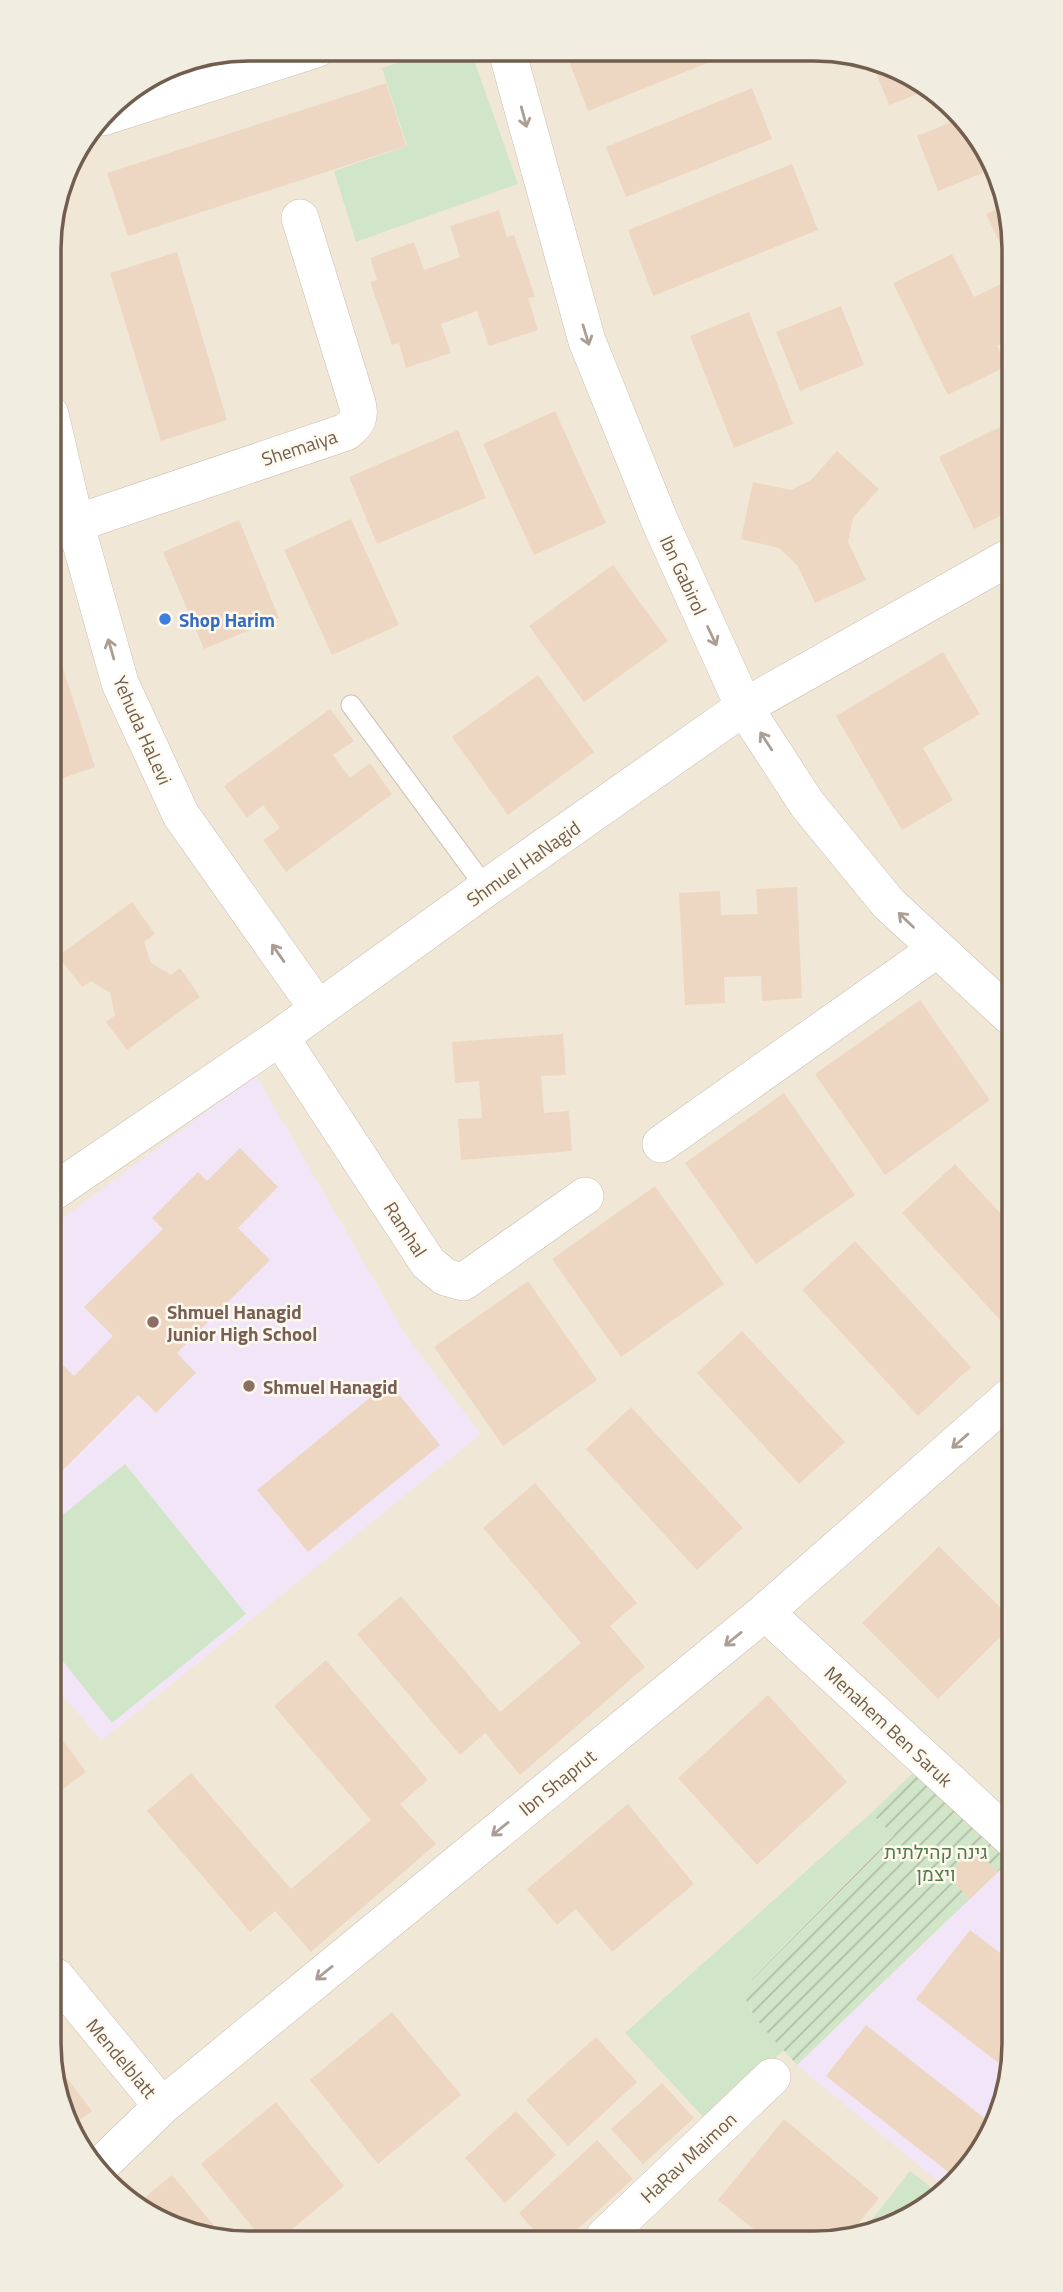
<svg xmlns="http://www.w3.org/2000/svg" width="1063" height="2292" font-family="'Titillium Web',Heebo,sans-serif">
<style>
.residential{fill:#f1e7d7}
.education{fill:#f2e5f7}
.green{fill:#d1e6c8}
.garden{fill:url(#garden-furrows)}
.building{fill:#edd7c2}
.lines{fill:none;stroke-linecap:round;stroke-linejoin:round}
.service-casing{stroke:#cbbeaf;stroke-width:21}
.minor-casing{stroke:#cbbeaf;stroke-width:38}
.service{stroke:#fff;stroke-width:19}
.minor{stroke:#fff;stroke-width:37}
.oneway{stroke:#aa9e95}
.shop-dot{fill:#3f7fe0;stroke:#fdf9ee;stroke-width:2.5}
.education-dot{fill:#8d6e63;stroke:#fdf9ee;stroke-width:2.5}
.labels{text-anchor:middle;dominant-baseline:central;stroke-width:5;stroke-linejoin:round;paint-order:stroke}
.street-label{font-size:19px;fill:#715e4f;stroke:#fdf9ee}
.shop-label{font-size:19px;font-weight:bold;fill:#366cbe;stroke:#fdf9ee;text-anchor:start}
.education-label{font-size:19px;font-weight:bold;fill:#785e54;stroke:#fdf9ee;text-anchor:start}
.park-label{font-size:19px;fill:#547b4b;stroke:#fdf9ee}
.rim{fill:none;stroke:#715e4f;stroke-width:3.5}
</style>
<defs>
<pattern id="garden-furrows" width="10" height="10" patternUnits="userSpaceOnUse" patternTransform="scale(1.75)"><rect width="10" height="10" fill="#d1e6c8"/><path d="M-1 1l2-2M0 10L10 0M9 11l2-2" fill="none" stroke="#aebea5"/></pattern>
</defs>
<rect width="100%" height="100%" fill="#faf5e8"/>
<path class="residential" d="M249,49l603,4 94,46 61,98 7,1859 -15,63 -34,55 -99,62 -655,3 -94,-46 -61,-98 -7,-1859 21,-76 47,-61 56,-35z"/>
<path class="education" d="M256,1075l151,262 74,97 -380,307 -46,-55 -2,-461z
M1010,1860l3,3 1,193 -15,63 -34,55 -20,13 -148,-122z"/>
<path class="green" d="M433,50c16,0 30,-3 41,10l44,124 -162,58 -22,-71 73,-25 -25,-78z
M125,1464l121,150 -134,109 -58,-73v-128z
M871,1813l23,21 -143,145 -5,9 4,22 34,40 -76,72 -83,-89z
M910,2171l27,21 -71,44h-7z"/>
<path class="garden" d="M915,1771l95,89 -213,205c-13,-16 -58,-56 -51,-77 1,-3 4,-6 6,-9l142,-144 -23,-22z"/>
<path class="building" d="M565,51l141,1 4,10 -122,49z
M872,63l56,27 -39,15z
M386,83l20,63 -278,90 -21,-63z
M752,88l20,51 -146,58 -20,-50z
M959,119l31,51 -52,21 -21,-55z
M792,164l26,66 -165,66 -25,-66z
M1007,204v54l-21,-44z
M499,210l8,27 7,-2 21,62 -7,1 10,32 -49,16 -12,-35 -36,13 10,29 -45,15 -7,-25 -7,2 -22,-63 7,-2 -7,-22 44,-16 10,28 36,-13 -10,-31z
M177,252l50,168 -66,21 -51,-168z
M952,254l22,43 33,-16 1,60 -11,5 10,20 -59,29 -55,-112z
M841,306l23,59 -64,26 -24,-59z
M749,312l44,112 -59,24 -44,-112z
M555,411l51,112 -72,32 -51,-111z
M1008,423v89l-34,17 -35,-72z
M458,430l28,68 -109,46 -28,-67z
M837,451l42,38 -26,29 -5,24 18,38 -51,23 -17,-37 -19,-18 -38,-9 12,-57 38,8 20,-10z
M351,519l48,106 -67,30 -48,-105z
M239,520l40,98 -75,31 -41,-97z
M613,565l55,76 -84,61 -55,-76z
M57,650l38,117 -44,15v-130z
M943,652l37,62 -57,34 30,52 -51,30 -66,-114z
M538,675l56,77 -86,63 -56,-78z
M330,709l24,32 -21,14 17,23 20,-15 22,31 -106,78 -23,-32 17,-12 -17,-23 -16,13 -23,-32z
M797,887l5,111 -40,3 -1,-25 -37,1 1,26 -40,2 -6,-112 41,-2 1,24 37,-1 -2,-25z
M132,902l23,32 -11,8 7,21 20,12 9,-7 20,29 -73,53 -21,-28 9,-7 -5,-22 -19,-12 -9,6 -24,-31z
M920,1000l70,100 -105,75 -70,-101z
M563,1034l3,41 -25,1 3,37 25,-2 3,40 -111,9 -3,-41 24,-1 -3,-37 -24,2 -3,-41z
M784,1093l71,102 -99,69 -71,-101z
M1010,1127v16l-8,-9z
M240,1148l38,39 -40,41 32,32 -93,93 19,20 -40,40 -18,-18 -84,84 -1,-124 21,21 39,-40 -29,-29 79,-78 -11,-11 46,-46 9,9z
M955,1164l56,61v107l-109,-119z
M655,1186l69,98 -103,73 -69,-98z
M855,1241l116,126 -53,49 -116,-126z
M528,1281l69,99 -94,66 -69,-99z
M742,1331l103,111 -46,42 -102,-111z
M389,1382l51,63 -132,107 -51,-62z
M631,1407l112,121 -46,42 -111,-121z
M535,1483l102,120 -27,23 35,41 -125,108 -35,-42 -25,22 -103,-121 44,-38 99,116 81,-69 -98,-115z
M939,1546l73,73v6l-74,74 -76,-76z
M326,1660l102,120 -28,24 36,40 -125,108 -36,-41 -25,21 -103,-121 44,-38 100,116 80,-69 -97,-114z
M768,1695l79,87 -90,83 -79,-87z
M55,1730l31,42 -31,23z
M628,1804l66,80 -82,68 -36,-43 -19,16 -30,-36z
M974,1848l24,24 -28,27 -23,-23z
M970,1930l43,33 1,93 -4,16 -94,-73z
M392,2012l69,83 -83,69 -68,-84z
M866,2025l126,99 -40,51 -126,-99z
M596,2037l41,45 -69,64 -42,-46z
M56,2063l36,48 -18,13 -18,-29z
M662,2083l32,35 -51,46 -32,-35z
M276,2102l68,84 -64,53h-18l-61,-75z
M516,2111l40,44 -51,48 -40,-45z
M784,2119l95,79 -31,38 -85,1 -45,-37z
M597,2140l36,39 -64,58 -28,1 -22,-25z
M172,2175l49,59 -6,5h-4l-73,-36z"/>
<g class="lines">
<g class="service-casing">
<path id="service" d="M351,705l135,183"/>
</g>
<g class="minor-casing">
<path id="minor" d="M507,51l80,290 74,183 83,183 63,97 81,99 122,113
M103,117l213,-68
M50,414l25,108 45,161 61,132 137,194
M50,532l296,-100c11,-9 15,-15 11,-29l-57,-185
M280,1037l148,226 17,14 18,5 122,-86
M661,1144l276,-195
M53,1192l227,-155 206,-149 258,-181 264,-149
M765,1612l248,228
M56,1977l106,129
M100,2166l62,-60 603,-494 246,-216
M604,2237l168,-160"/>
</g>
<use href="#service" class="service"/>
<use href="#minor" class="minor"/>
</g>
<defs><path id="oneway-shaft" d="M-6 0H5M1.5-3L5.5 0L1.5 3" fill="none" stroke-width="1.6" stroke-linecap="round" stroke-linejoin="round" transform="scale(1.75)"/></defs>
<g class="oneway">
<use href="#oneway-shaft" transform="translate(524 117) rotate(75)"/>
<use href="#oneway-shaft" transform="translate(586 335) rotate(73)"/>
<use href="#oneway-shaft" transform="translate(712 636) rotate(65)"/>
<use href="#oneway-shaft" transform="translate(111 649) rotate(-106)"/>
<use href="#oneway-shaft" transform="translate(766 741) rotate(-123)"/>
<use href="#oneway-shaft" transform="translate(906 920) rotate(-136)"/>
<use href="#oneway-shaft" transform="translate(278 953) rotate(-125)"/>
<use href="#oneway-shaft" transform="translate(960 1441) rotate(139)"/>
<use href="#oneway-shaft" transform="translate(733 1639) rotate(141)"/>
<use href="#oneway-shaft" transform="translate(500 1829) rotate(141)"/>
<use href="#oneway-shaft" transform="translate(324 1973) rotate(141)"/>
</g>
<circle class="shop-dot" cx="165" cy="619" r="7"/>
<g class="education-dot">
<circle cx="153" cy="1322" r="7"/>
<circle cx="249" cy="1386" r="7"/>
</g>
<g class="labels">
<g class="street-label">
<text transform="translate(299 447) rotate(-18)">Shemaiya</text>
<text transform="translate(684 575) rotate(65)">Ibn Gabirol</text>
<text transform="translate(143 730) rotate(66)">Yehuda HaLevi</text>
<text transform="translate(523 863) rotate(-35)">Shmuel HaNagid</text>
<text transform="translate(406 1229) rotate(57)">Ramhal</text>
<text transform="translate(889 1726) rotate(43)">Menahem Ben Saruk</text>
<text transform="translate(557 1782) rotate(-39)">Ibn Shaprut</text>
<text transform="translate(122 2058) rotate(50)">Mendelblatt</text>
<text transform="translate(688 2157) rotate(-43)">HaRav Maimon</text>
</g>
<g class="shop-label">
<text x="179" y="619">Shop Harim</text>
</g>
<g class="education-label">
<text x="167" y="1311">Shmuel Hanagid<tspan x="167" dy="22">Junior High School</tspan></text>
<text x="263" y="1386">Shmuel Hanagid</text>
</g>
<g class="park-label">
<text x="936" y="1851">גינה קהילתית<tspan x="936" dy="22">ויצמן</tspan></text>
</g>
</g>
<path d="M0 0H1063V2292H0ZM249 61H814A188 188 0 0 1 1002 249V2043A188 188 0 0 1 814 2231H249A188 188 0 0 1 61 2043V249A188 188 0 0 1 249 61Z" fill="#f2ede1" fill-rule="evenodd"/>
<path class="rim" d="M249 61H814A188 188 0 0 1 1002 249V2043A188 188 0 0 1 814 2231H249A188 188 0 0 1 61 2043V249A188 188 0 0 1 249 61Z"/>
</svg>
